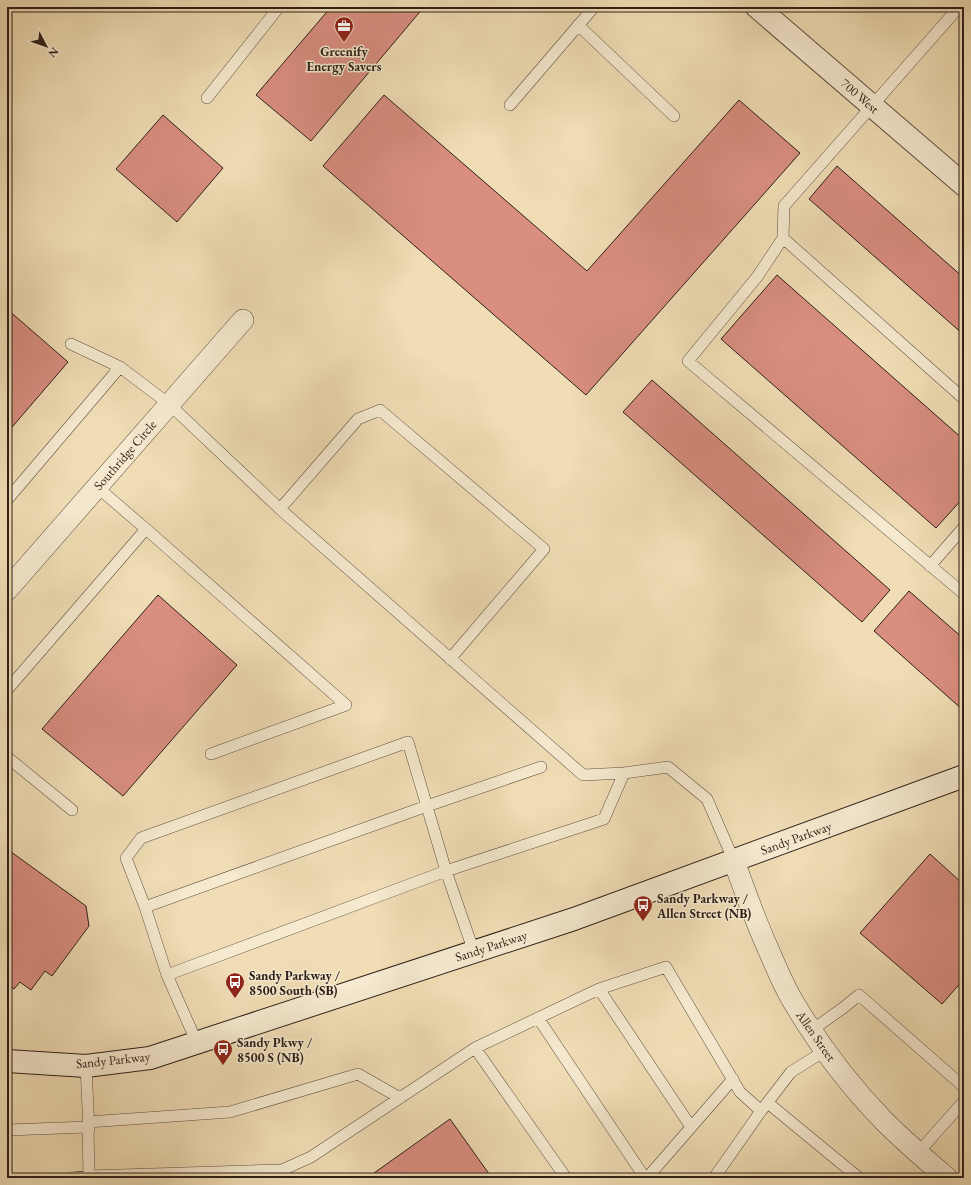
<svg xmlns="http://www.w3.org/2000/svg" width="971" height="1185" font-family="'EB Garamond',serif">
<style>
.building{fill:#d98e80;stroke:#2e2019}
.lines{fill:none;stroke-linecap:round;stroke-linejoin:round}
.service-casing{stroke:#5e4f40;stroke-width:12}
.minor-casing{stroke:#5e4f40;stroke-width:22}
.tertiary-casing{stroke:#5e4f40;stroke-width:24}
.secondary-casing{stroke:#2e2019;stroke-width:24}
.service{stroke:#f5e9cf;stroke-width:11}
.minor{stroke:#f5e9cf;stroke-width:21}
.tertiary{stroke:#f5e9cf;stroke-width:22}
.secondary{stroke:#f5e9cf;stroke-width:22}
.labels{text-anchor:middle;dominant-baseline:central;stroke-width:3;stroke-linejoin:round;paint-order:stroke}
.poi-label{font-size:13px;font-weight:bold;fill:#2e2019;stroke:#f5e9cf;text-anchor:start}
.street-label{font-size:13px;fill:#2e2019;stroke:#f5e9cf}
</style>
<rect width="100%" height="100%" fill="#f0ddb5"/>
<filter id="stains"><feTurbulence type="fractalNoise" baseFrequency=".005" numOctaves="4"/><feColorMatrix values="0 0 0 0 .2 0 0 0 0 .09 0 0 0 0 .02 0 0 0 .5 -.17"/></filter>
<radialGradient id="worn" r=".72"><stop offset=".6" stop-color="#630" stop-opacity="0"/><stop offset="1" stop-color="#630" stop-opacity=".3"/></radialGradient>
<path class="building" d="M331,7h93l-113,134 -55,-46z
M384,95l203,176 152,-171 61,53 -214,242 -263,-229z
M163,115l60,53 -46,54 -61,-53z
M837,166l127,112v57l-155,-136z
M777,275l187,165v57l-28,31 -215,-189z
M7,309l61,53 -61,71z
M652,380l238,210 -28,32 -239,-210z
M909,591l55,48v72l-90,-80z
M158,595l79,70 -114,131 -81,-67z
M7,849l79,57 3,20 -37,50 -7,-5 -14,19 -11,-8 -6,7 -7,-5z
M930,854l32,29 2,-2v98l-22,25 -82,-71z
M450,1119l42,59h-125z"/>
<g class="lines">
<g class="service-casing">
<path id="service" d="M959,7l-175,199 -1,32 -26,39 -69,84 276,233
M578,25l96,91
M207,98l72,-91
M510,105l84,-98
M783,238l181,161
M71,344l49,23 49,37 111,105 303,266 41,-2 44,-6 39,32 27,62
M97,487l49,42
M7,500l113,-133
M280,509l78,-90 22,-9 164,139 -94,110
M930,566l34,-39
M7,690l139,-161 200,176 -135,49
M7,757l65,53
M145,907l282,-101 114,-39
M167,975l279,-104 158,-52 20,-46
M599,989l92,138
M538,1018l107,160
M812,1030l31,-22 16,-13 105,92
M197,1043l-30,-68 -22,-68 -19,-49 15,-20 267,-96 38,129 28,81
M475,1048l91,130
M86,1066l3,64
M768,1103l91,75
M88,1122l142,-10 128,-38 42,24
M7,1130l81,-3 1,49
M918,1153l46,-52
M72,1178l17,-2 193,-6 29,-13 164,-109 124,-59 67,-22 74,125 21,19
M647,1178l86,-99
M714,1178l47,-67 30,-39 35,-22"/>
</g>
<g class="minor-casing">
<path id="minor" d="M7,590l236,-270
M734,861c11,31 22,61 35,90 8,18 15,36 25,52 25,42 56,83 90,118 20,20 42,39 63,57"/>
</g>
<g class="tertiary-casing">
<path id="tertiary" d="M757,7l207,178"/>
</g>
<g class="secondary-casing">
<path id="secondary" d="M7,1061l79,5 64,-8 424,-139 390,-143"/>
</g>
<use href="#service" class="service"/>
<use href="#minor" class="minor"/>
<use href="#tertiary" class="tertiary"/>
<use href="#secondary" class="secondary"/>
</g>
<defs>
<g id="office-pin" transform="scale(1)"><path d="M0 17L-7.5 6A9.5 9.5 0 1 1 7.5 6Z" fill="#8f2418" stroke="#f5e9cf"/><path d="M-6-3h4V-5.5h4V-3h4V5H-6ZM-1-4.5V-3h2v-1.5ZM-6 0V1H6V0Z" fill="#fff"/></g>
<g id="bus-pin" transform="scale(1)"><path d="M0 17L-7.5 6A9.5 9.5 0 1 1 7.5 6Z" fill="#8f2418" stroke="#f5e9cf"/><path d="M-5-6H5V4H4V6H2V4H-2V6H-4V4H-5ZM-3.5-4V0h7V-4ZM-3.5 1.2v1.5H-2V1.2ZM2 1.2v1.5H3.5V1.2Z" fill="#fff"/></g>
</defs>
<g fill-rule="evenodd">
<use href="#office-pin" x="344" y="26"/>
<use href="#bus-pin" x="643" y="905"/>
<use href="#bus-pin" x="235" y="982"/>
<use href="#bus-pin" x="223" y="1049"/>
</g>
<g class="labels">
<g class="poi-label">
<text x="344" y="51" text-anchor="middle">Greenify<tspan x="344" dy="15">Energy Savers</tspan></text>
<text x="657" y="898">Sandy Parkway /<tspan x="657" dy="15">Allen Street (NB)</tspan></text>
<text x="249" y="975">Sandy Parkway /<tspan x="249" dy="15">8500 South (SB)</tspan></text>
<text x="237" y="1042">Sandy Pkwy /<tspan x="237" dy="15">8500 S (NB)</tspan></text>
</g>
<g class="street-label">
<text transform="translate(860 96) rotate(41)">700 West</text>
<text transform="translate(125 455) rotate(-49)">Southridge Circle</text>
<text transform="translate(796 838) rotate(-20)">Sandy Parkway</text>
<text transform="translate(491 946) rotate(-18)">Sandy Parkway</text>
<text transform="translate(816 1036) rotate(55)">Allen Street</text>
<text transform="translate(113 1060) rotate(-6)">Sandy Parkway</text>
</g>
</g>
<rect width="971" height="1185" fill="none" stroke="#f0ddb5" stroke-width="24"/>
<rect x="8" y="8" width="955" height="1169" fill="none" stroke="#2e2019" stroke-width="2"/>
<rect x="12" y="12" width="947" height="1161" fill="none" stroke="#2e2019"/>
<g transform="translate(46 46) rotate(131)" stroke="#f5e9cf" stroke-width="3" paint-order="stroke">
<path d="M0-3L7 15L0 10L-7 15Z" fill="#2e2019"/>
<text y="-6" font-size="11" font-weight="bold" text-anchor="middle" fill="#2e2019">N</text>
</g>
<rect width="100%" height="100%" filter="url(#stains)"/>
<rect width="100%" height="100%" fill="url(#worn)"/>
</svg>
